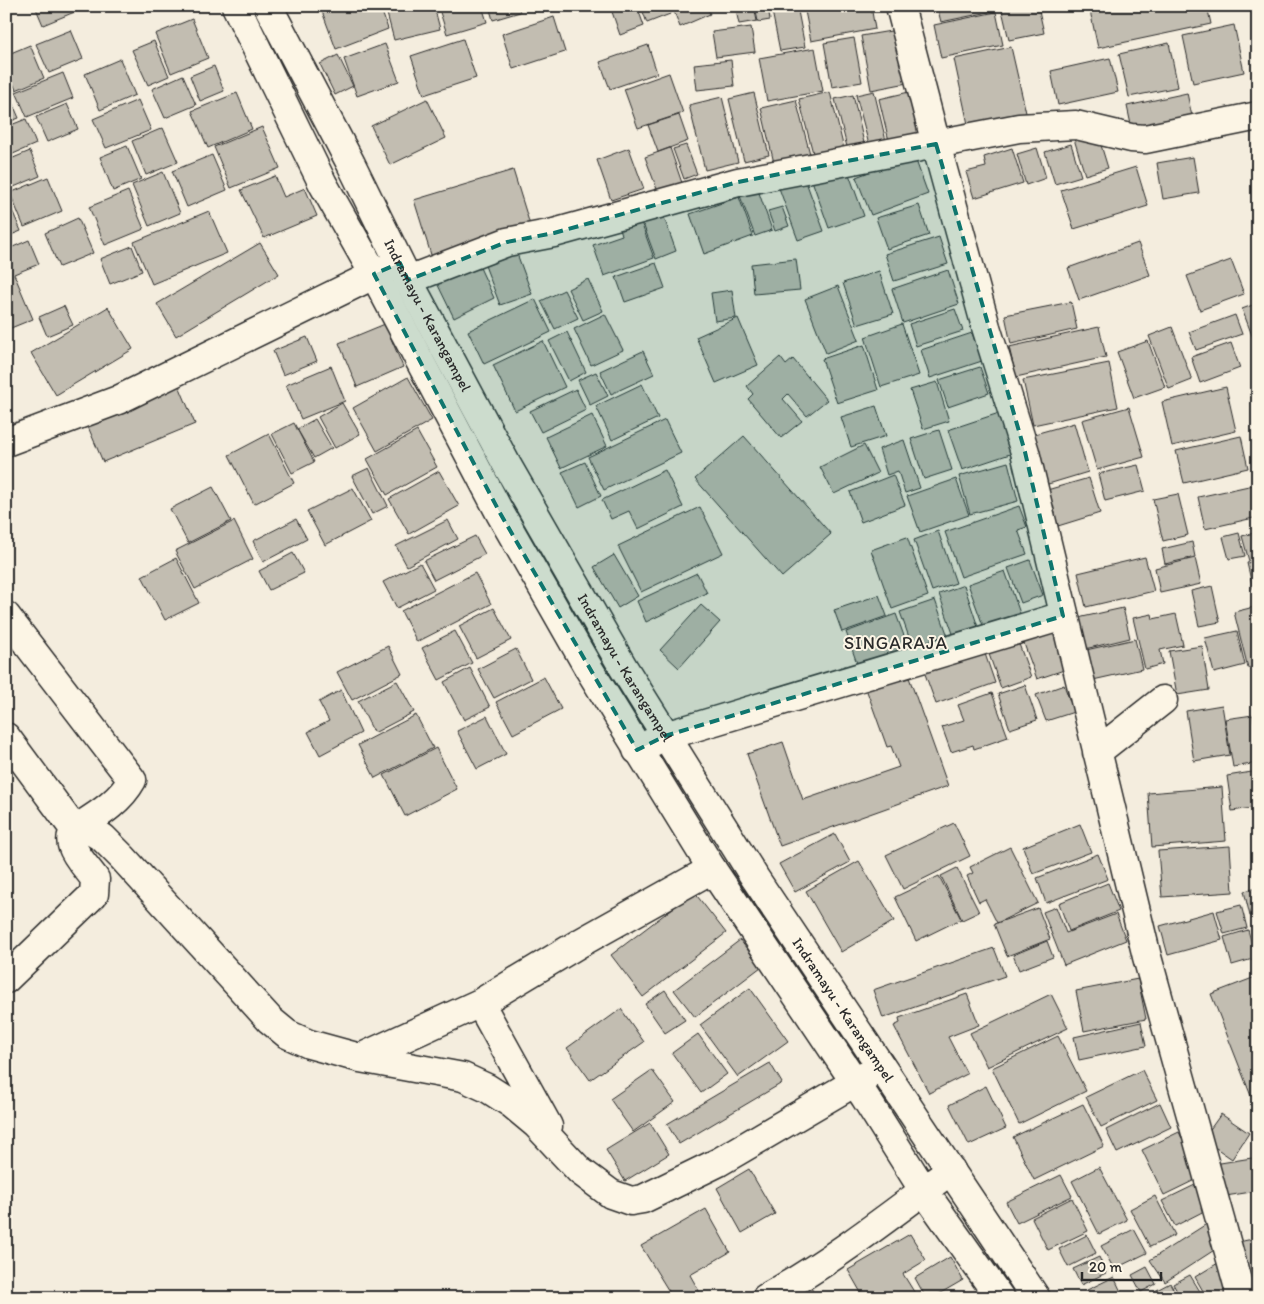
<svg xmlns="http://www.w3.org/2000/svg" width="1264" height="1304" font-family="Itim,sans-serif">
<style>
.building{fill:#c2bdb1;stroke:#2b2b2b}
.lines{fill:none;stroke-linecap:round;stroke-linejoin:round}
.street-casing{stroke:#2b2b2b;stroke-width:31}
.primary-casing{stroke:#2b2b2b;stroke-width:31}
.street{stroke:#fcf5e5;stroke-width:28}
.primary{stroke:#fcf5e5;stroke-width:28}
.marked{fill:#0f766e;fill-opacity:0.2;stroke:#0f766e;stroke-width:4;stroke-dasharray:10 6;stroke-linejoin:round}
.labels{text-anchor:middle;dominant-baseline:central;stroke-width:4;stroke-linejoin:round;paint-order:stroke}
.street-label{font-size:15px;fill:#2b2b2b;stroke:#fcf5e5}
.quarter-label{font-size:18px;letter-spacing:1px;fill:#2b2b2b;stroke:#fcf5e5}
</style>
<rect width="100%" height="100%" fill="#f4edde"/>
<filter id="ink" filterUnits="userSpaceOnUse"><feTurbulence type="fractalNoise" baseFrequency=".02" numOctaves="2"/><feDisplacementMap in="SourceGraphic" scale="10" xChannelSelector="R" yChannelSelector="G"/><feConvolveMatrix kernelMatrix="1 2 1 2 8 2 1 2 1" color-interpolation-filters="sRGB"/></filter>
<g filter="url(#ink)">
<path class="building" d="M35,6h54l-46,19z
M320,6h60l8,23 -52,20z
M385,6h49l6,23 -46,11z
M438,6h44l5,16 -40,12z
M489,6h29l2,6 -27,8z
M610,6h27l7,20 -24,9z
M641,6h26l3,8 -23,9z
M672,6h35l3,8 -30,13z
M735,6h19l3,15 -18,3z
M755,6h13l2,14 -12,2z
M771,6h26l8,41 -25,4z
M804,6h67l4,23 -64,12z
M937,6h51l1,6 -48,10z
M1021,6h17l6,27 -35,7 -7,-30z
M1089,6h118l4,18 -113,24z
M996,12l7,33 -62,13 -7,-33z
M554,17l11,35 -52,17 -11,-35z
M192,19l16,39 -37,15 -16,-39z
M1234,25l10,47 -51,11 -10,-47z
M751,27l4,25 -39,5 -4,-25z
M71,30l12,29 -34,14 -13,-29z
M897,30l10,53 -36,7 -10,-54z
M854,38l8,44 -30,5 -8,-44z
M463,39l13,39 -52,17 -13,-39z
M154,41l15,35 -21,9 -16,-35z
M1169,43l9,44 -49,10 -10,-43z
M385,44l14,37 -42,15 -13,-37z
M30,45l14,33 -28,12 -10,-24v-11z
M648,45l9,28 -47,16 -10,-27z
M1011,47l16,70 -58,12 -15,-70z
M815,48l8,43 -56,10 -8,-43z
M338,55l15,31 -18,9 -15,-31z
M1110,58l8,34 -60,13 -7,-34z
M120,59l15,36 -35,15 -15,-36z
M731,60l3,26 -37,4 -3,-26z
M214,66l10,25 -24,10 -10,-25z
M63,73l10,25 -46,19 -11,-25z
M669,73l14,40 -45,15 -14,-39z
M183,75l13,30 -31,13 -13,-29z
M874,91l12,50 -17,4 -13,-50z
M830,92l14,57 -30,8 -15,-58z
M909,92l10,42 -30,7 -10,-42z
M237,93l15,36 -44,19 -16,-37z
M754,93l15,62 -25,6 -15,-62z
M1187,93l6,28 -60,13 -6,-28z
M9,95l10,23 -13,5v-27z
M853,95l11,48 -17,4 -12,-48z
M722,97l16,65 -33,8 -16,-65z
M427,99l19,39 -56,27 -19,-39z
M138,100l13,30 -45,18 -13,-29z
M796,100l14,54 -36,9 -13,-55z
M67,104l11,25 -31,13 -11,-25z
M679,115l9,26 -30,11 -10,-27z
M26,119l10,25 -30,13v-30z
M262,127l18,41 -49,20 -17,-41z
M163,128l15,34 -32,13 -14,-34z
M1097,132l11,36 -23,7 -11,-36z
M1071,144l10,32 -26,8 -10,-32z
M686,145l11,29 -13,5 -11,-30z
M127,146l14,33 -28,12 -13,-34z
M629,148l15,41 -33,11 -14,-40z
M670,148l12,35 -24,9 -13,-35z
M1012,148l11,35 -49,15 -8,-26 20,-5 -2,-10z
M1037,148l9,30 -20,7 -9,-31z
M30,151l10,25 -31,13 -3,-5v-23z
M212,155l15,35 -40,17 -15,-36z
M914,155l14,39 -57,21 -15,-38z
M1193,157l6,36 -36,6 -6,-36z
M845,163l19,53 -35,12 -19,-53z
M1136,167l12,39 -74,23 -13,-39z
M513,170l18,58 -99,30 -18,-58z
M163,172l17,41 -31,13 -17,-41z
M275,176l9,21 21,-9 12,28 -53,22 -23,-48z
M48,177l14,34 -38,16 -14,-34z
M805,179l19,52 -26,9 -19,-52z
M758,190l14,40 -17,6 -15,-40z
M128,191l16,38 -39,16 -16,-38z
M6,196l15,35 -15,6z
M739,197l14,39 -49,18 -14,-40z
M919,205l10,30 -42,14 -11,-31z
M660,206l16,45 -20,8 -17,-46z
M782,207l7,19 -14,5 -7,-20z
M209,211l18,42 -75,31 -18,-42z
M638,214l16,44 -50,18 -11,-31 29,-10 -4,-14z
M78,218l15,35 -34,14 -14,-34z
M939,237l9,27 -54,17 -9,-27z
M29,240l10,24 -25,10 19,45 -27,11v-80z
M260,243l19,31 -103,62 -19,-32z
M513,243l19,51 -32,11 -19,-50z
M1138,243l12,32 -71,25 -11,-32z
M132,246l10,25 -32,13 -10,-25z
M476,259l18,39 -40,20 -19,-39z
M796,259l4,31 -46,4 -3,-30z
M1231,260l13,34 -44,16 -13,-34z
M656,263l9,25 -40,14 -9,-25z
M948,270l11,34 -56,19 -11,-34z
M879,271l14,43 -36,11 -14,-42z
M588,279l15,32 -20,9 -15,-31z
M838,286l21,54 -33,13 -21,-54z
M564,290l14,28 -23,11 -14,-28z
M732,290l4,28 -21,3 -4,-28z
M535,299l16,33 -67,32 -16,-33z
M1071,302l6,27 -66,15 -6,-29z
M1258,303v48l-16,-42z
M64,306l9,19 -26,11 -8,-19z
M108,307l25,42 -77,46 -25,-42z
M955,309l8,22 -47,15 -7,-22z
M605,314l18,36 -32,15 -17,-36z
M1235,315l7,19 -46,16 -7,-18z
M738,318l20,47 -42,18 -20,-46z
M385,324l18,43 -46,20 -18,-44z
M902,324l17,51 -38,12 -16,-50z
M1099,327l7,30 -90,20 -7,-30z
M1172,327l20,53 -23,9 -20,-53z
M567,332l19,40 -17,9 -20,-40z
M972,333l10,28 -52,17 -9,-28z
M307,337l10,24 -34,14 -10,-24z
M543,341l22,46 -50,24 -22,-46z
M1148,341l17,46 -31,11 -17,-46z
M1231,343l9,25 -40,15 -9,-26z
M864,345l14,45 -41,13 -15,-44z
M643,351l11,23 -43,20 -11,-23z
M780,357l6,8 7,-6 34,41 -20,16 -19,-22 -5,5 19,22 -21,17 -33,-39 5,-5 -6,-8z
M1109,363l9,44 -85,18 -10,-45z
M331,366l14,35 -44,18 -15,-34z
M980,367l9,26 -41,14 -9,-27z
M596,372l12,24 -18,9 -12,-25z
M408,377l24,43 -55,31 -24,-43z
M937,382l12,39 -26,8 -13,-39z
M178,383l17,41 -92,38 -17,-40z
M642,384l16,34 -46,22 -16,-34z
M1226,387l10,44 -64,15 -10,-44z
M576,389l10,21 -45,22 -11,-21z
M342,403l18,31 -25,14 -17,-31z
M876,406l10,30 -35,11 -10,-30z
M1129,407l15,50 -47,13 -15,-50z
M1002,412l14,40 -54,18 -14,-40z
M592,415l15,31 -46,22 -15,-31z
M315,419l17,29 -18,10 -17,-29z
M665,420l16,33 -77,37 -16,-33z
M294,423l20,39 -22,11 -20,-39z
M1074,423l14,49 -43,13 -14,-50z
M939,430l13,40 -28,9 -13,-40z
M417,431l20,36 -50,28 -20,-36z
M269,434l25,49 -40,21 -25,-49z
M744,436l87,98 -49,43 -87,-98z
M1241,436l7,32 -64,15 -8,-32z
M904,440l16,48 -15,5 -7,-22 -11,4 -8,-26z
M864,445l14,28 -44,21 -14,-27z
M585,462l16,34 -22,11 -17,-35z
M1008,462l10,39 -48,13 -11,-38z
M1138,465l7,26 -40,10 -7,-27z
M369,468l19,38 -16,8 -20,-38z
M665,470l18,37 -45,22 -9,-18 -18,8 -9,-19z
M439,471l20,35 -50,28 -20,-35z
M893,475l12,30 -44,17 -11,-30z
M1089,478l11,35 -42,13 -11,-36z
M956,479l13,36 -49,17 -13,-36z
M1258,484v33l-53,12 -7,-32z
M213,487l18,34 -43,22 -18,-34z
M353,488l18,33 -46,24 -18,-34z
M1178,494l10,41 -25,6 -10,-42z
M1019,506l8,21 -9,3 9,24 -66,23 -16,-45z
M700,507l23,46 -82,39 -23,-46z
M296,519l11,20 -44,23 -10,-21z
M448,520l10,19 -51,27 -11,-20z
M234,521l19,38 -58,30 -20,-38z
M938,531l18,52 -24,8 -18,-51z
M1258,532v27l-9,2 -7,-25z
M1239,533l6,23 -16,3 -6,-22z
M475,536l10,18 -51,26 -10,-19z
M907,537l21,59 -36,13 -21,-59z
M1192,542l3,15 -30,7 -3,-15z
M293,553l11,20 -35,17 -10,-19z
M614,555l24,41 -20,12 -24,-41z
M1145,557l9,34 -68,16 -8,-34z
M176,558l23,45 -34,17 -23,-44z
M1195,558l6,26 -41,9 -5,-25z
M1030,560l13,35 -22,8 -13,-35z
M1258,561v26l-5,2 -6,-26z
M420,563l14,26 -37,19 -14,-26z
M1005,571l17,48 -37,12 -17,-47z
M475,573l16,31 -74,38 -16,-31z
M697,573l10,20 -61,29 -9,-21z
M964,585l16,48 -24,9 -17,-48z
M1212,586l8,36 -21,4 -8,-35z
M879,595l8,21 -45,16 -8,-22z
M935,600l15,42 -35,12 -15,-42z
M701,605l19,17 -41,46 -19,-18z
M1258,606v60l-10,2 -14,-56z
M494,608l17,32 -35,18 -17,-32z
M1123,608l7,30 -45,11 -7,-31z
M896,614l15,41 -51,17 -14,-40z
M1152,614l1,5 23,-5 7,31 -23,5 3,14 -18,5 -12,-51z
M1056,630l14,38 -33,11 -14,-38z
M455,631l17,32 -33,17 -17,-32z
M1237,631l8,34 -31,8 -9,-35z
M1015,633l16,44 -30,11 -16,-45z
M1135,639l7,30 -49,11 -7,-30z
M981,642l14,41 -59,21 -15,-41z
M388,646l14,28 -50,26 -15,-28z
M1202,646l7,44 -32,5 -8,-44z
M516,649l15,30 -37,19 -16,-29z
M470,668l20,39 -26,13 -20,-38z
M906,669l42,117 -168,60 -33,-92 36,-12 20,58 96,-33 -8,-21 -4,1 -23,-64z
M544,677l17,32 -48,25 -17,-32z
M397,681l17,31 -40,21 -16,-32z
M1025,685l12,35 -27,9 -12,-35z
M1064,685l10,27 -28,9 -10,-26z
M341,690l20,43 -41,22 -12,-23 21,-11 -10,-19z
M992,693l16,44 -34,12 -1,-4 -22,7 -9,-25 22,-7 -6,-15z
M1222,705l8,50 -36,6 -8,-50z
M416,715l17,33 -58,30 -17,-33z
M1253,715l5,26v22l-25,4 -8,-48z
M487,716l19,38 -29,15 -20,-38z
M436,748l21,41 -52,27 -21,-41z
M1258,771v36l-26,4 -5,-35z
M1222,787l4,54 -74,6 -4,-54z
M954,823l16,33 -67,33 -17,-34z
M1080,824l11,28 -58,22 -10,-27z
M835,834l15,28 -55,30 -16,-28z
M1230,846l3,46 -71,5 -4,-46z
M1010,847l28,56 -41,20 -12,-24 -6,3 -12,-26 6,-3 -3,-6z
M1098,854l10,25 -62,24 -9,-25z
M859,861l35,60 -53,31 -35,-61z
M957,868l22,44 -17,8 -21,-44z
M939,876l22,43 -45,22 -21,-44z
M1108,883l11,28 -50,20 -10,-28z
M1258,888v26l-8,2 -6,-25z
M694,892l32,41 -83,64 -32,-42z
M1241,905l6,23 -23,6 -7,-23z
M1056,907l10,26 50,-19 10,26 -62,25 -21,-53z
M1038,908l12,31 -43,17 -13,-32z
M1214,911l8,29 -54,15 -8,-29z
M1248,930l8,28 -24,7 -8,-28z
M740,940l21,27 -66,50 -21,-27z
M1047,941l6,16 -34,13 -6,-15z
M994,948l11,28 -122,42 -10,-28z
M1258,976v117l-7,3 -40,-102z
M1138,979l8,40 -62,12 -8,-40z
M750,988l38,53 -50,36 -38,-52z
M665,990l20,30 -20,13 -20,-29z
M967,994l12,31 -31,12 19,37 -38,19 -35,-67 6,-3 -1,-5z
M1051,994l17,34 -81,39 -17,-34z
M621,1009l23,33 -54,38 -23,-32z
M1141,1022l5,24 -67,14 -5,-23z
M698,1034l29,40 -26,19 -29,-40z
M1058,1036l28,55 -67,33 -27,-56z
M770,1063l12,20 -103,61 -12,-20z
M652,1070l23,32 -42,30 -23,-33z
M1142,1070l15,30 -56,27 -15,-30z
M986,1086l20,42 -37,17 -20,-40z
M1160,1103l11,24 -54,26 -11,-23z
M1083,1104l21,42 -70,34 -21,-43z
M1221,1114l28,19 -17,26 -29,-20z
M650,1123l19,31 -44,27 -19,-31z
M1179,1132l22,45 -37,18 -22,-45z
M1258,1157v34l-39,6 -5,-33z
M1099,1167l28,53 -28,14 -27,-53z
M749,1169l26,45 -33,19 -25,-45z
M1061,1175l11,21 -55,27 -11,-21z
M1197,1184l13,24 -35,18 -13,-25z
M1155,1196l20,39 -25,12 -20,-38z
M1072,1198l16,33 -40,19 -16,-32z
M706,1209l24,43 -40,23 13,23h-30l-32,-52z
M1208,1223l14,22 -57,37 -15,-22z
M1134,1229l13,24 -33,16 -13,-23z
M910,1234l16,26 -23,14 13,21 -3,3h-49l-16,-28z
M1087,1235l9,18 -28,14 -9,-18z
M1258,1238v36l-17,4 -8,-35z
M950,1257l13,23 -31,18h-6l-11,-20z
M1099,1257l7,16 -25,12 -8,-16z
M1218,1263l17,28 -11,7h-17l-12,-21z
M1147,1267l9,17 -15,8 -9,-17z
M1190,1275l14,23h-23l-8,-14z
M1114,1277l10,21h-33l-4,-8z
M808,1283l9,15h-33z
M1170,1283l8,15h-19l-4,-7z"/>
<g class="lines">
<g class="street-casing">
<path id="street" d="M900,6l36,138 83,-16 57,-3 55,13 14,1 113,-23
M408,280l99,-38 47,-9 184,-51 198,-38 50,183 39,125 122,505 92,331v10
M6,442l112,-42 278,-136
M6,616l126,164c-11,20 -31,33 -50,45
M6,737l68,92
M637,750l28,-14 398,-120
M1097,752l66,-52
M6,979l88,-85 1,-15c-11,-16 -39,-40 -13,-54l21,13 20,20 147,162 17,14 22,10 51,14 103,19 24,11 25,16 24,20 44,47 31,23 20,7 12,-2 76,-37 162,-95
M360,1058l120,-55
M548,1126l-68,-123 100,-60 132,-74
M766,1298c66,-37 125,-83 185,-128"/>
</g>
<g class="primary-casing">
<g id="primary">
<path d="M236,6l87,178 51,90 126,239 89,156 123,200 153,228 59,94 76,107"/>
<path id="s1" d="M268,6l83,158 57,116 100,187 115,200 132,211 281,420"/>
</g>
</g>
<use href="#street" class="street"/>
<use href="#primary" class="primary"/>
</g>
</g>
<path class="marked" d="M936,144l89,308 38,164 -398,120 -28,14 -137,-237 -126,-239 26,-11 8,17 99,-38 47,-9 184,-51z"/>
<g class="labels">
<g class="street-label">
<text stroke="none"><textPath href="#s1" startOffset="348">Indramayu - Karangampel</textPath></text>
<text stroke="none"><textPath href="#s1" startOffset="752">Indramayu - Karangampel</textPath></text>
<text stroke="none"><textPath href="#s1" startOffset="1158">Indramayu - Karangampel</textPath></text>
</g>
<g class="quarter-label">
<text x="896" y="643">SINGARAJA</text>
</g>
</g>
<rect width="1264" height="1304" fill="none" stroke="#fcf5e5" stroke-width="25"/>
<rect x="12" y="12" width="1239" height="1279" fill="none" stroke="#2b2b2b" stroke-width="2" filter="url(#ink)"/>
<path d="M1082 1272v8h79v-8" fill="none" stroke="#2b2b2b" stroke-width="2.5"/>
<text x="1089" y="1272" font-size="15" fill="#2b2b2b" stroke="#fcf5e5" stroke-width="4" paint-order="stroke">20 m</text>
</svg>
